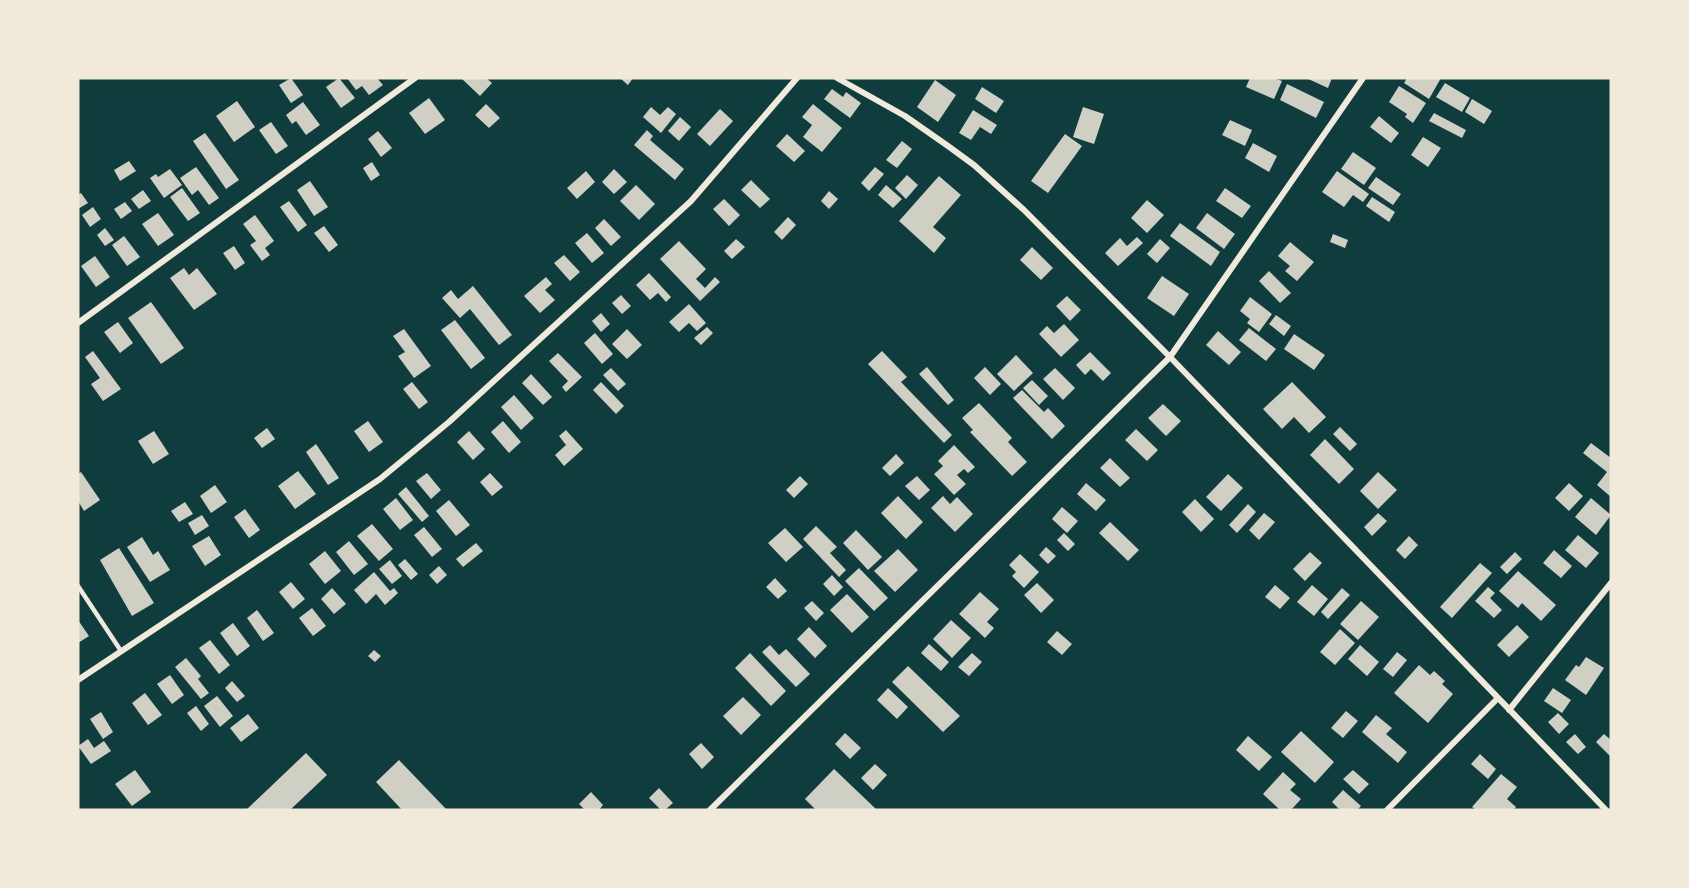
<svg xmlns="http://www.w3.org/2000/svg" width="1689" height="888" font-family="'Source Sans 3',sans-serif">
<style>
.building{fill:#cfcfc3}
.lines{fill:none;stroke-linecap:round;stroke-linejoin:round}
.service{stroke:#f1e9da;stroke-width:4.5}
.minor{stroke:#f1e9da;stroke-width:6}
</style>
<rect width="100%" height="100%" fill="#0f3d3e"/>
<path class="building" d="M291,78l12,17 -12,8 -12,-18z
M339,78l16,20 -14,10 -15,-21z
M347,78h30l6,7 -14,10 -7,-9 -6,4z
M461,78h25l6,5 -12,13z
M620,78h13l-5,7z
M1250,78h24l8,3 -8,18 -28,-12z
M1306,78h26l-4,10z
M1407,78h34l-12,21 -25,-16z
M935,80l21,15 -18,27 -21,-15z
M1445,83l25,15 -8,14 -26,-15z
M1287,84l37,18 -8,16 -36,-18z
M1399,86l27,17 -13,20 -8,-6 2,-3 -18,-12z
M982,87l22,14 -8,12 -21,-14z
M832,89l11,8 3,-5 15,11 -11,15 -26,-19z
M429,98l16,22 -20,14 -16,-21z
M1472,99l20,12 -8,13 -19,-12z
M237,101l18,26 -21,15 -18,-26z
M303,102l17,23 -14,10 -10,-14 -4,3 -6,-9z
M486,104l14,14 -11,10 -14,-13z
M813,104l29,24 -20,24 -19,-15 9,-12 -10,-8z
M651,107l9,8 8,-8 8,7 -15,19 -18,-16z
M1083,107l21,7 -10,30 -21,-7z
M720,109l13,12 -23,25 -13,-12z
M973,110l24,15 -6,9 -11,-7 -9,13 -12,-7z
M1434,113l32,17 -4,8 -33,-17z
M1379,116l20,17 -8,10 -21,-16z
M680,117l11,10 -12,14 -11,-10z
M1230,120l22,10 -7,16 -23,-11z
M271,122l17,24 -12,8 -17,-24z
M647,130l6,6 -3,4 34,29 -9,11 -41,-35z
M378,131l14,17 -11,9 -13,-18z
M205,133l34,47 -13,9 -33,-48z
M787,134l18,17 -11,11 -18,-16z
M1065,134l17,12 -34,47 -17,-12z
M1423,137l18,11 -13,19 -17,-12z
M902,141l10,8 -15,19 -11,-8z
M1253,143l24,13 -8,16 -24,-14z
M1353,152l23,16 -12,17 -23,-16z
M129,161l7,10 -16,10 -6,-11z
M372,162l8,13 -9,6 -8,-13z
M196,167l23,31 -10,7 -11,-15 -6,5 -12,-17z
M875,167l9,7 -15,17 -8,-8z
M170,169l12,16 -18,13 -14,-20 6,-4 2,3z
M614,169l13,13 -13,12 -12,-12z
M586,171l9,11 -18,17 -10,-11z
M1337,171l32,23 -6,8 -10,-7 -9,12 -22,-15z
M907,175l11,10 -12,14 -11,-11z
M939,176l22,19 -28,32 13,11 -12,15 -35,-32z
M1376,177l25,17 -8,11 -25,-17z
M751,180l19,19 -10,9 -19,-18z
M310,181l18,26 -14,9 -17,-26z
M636,185l19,19 -16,16 -19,-19z
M886,185l16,14 -9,9 -15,-13z
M182,188l18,25 -12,8 -18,-24z
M1225,188l26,18 -9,12 -26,-17z
M143,190l8,11 -12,8 -8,-10z
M829,191l9,8 -9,10 -8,-8z
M81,193l7,10 -10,6v-14z
M1372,197l23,15 -6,10 -23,-16z
M724,199l16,16 -11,11 -16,-17z
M1147,200l17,15 -17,18 -16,-15z
M289,201l18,24 -9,7 -18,-25z
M125,202l7,9 -11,8 -7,-10z
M93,207l8,12 -11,8 -8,-12z
M158,213l16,22 -16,11 -16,-22z
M1207,213l28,21 -11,15 -28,-21z
M255,215l19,26 -9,7 5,7 -8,6 -12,-16 6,-4 -13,-17z
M788,217l8,8 -14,15 -8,-8z
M604,219l17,18 -10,9 -16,-18z
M1180,223l40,29 -9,14 -41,-30z
M324,226l14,19 -9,7 -15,-19z
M105,228l9,12 -9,6 -8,-11z
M587,233l17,20 -12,10 -17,-20z
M1333,234l15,6 -3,8 -15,-6z
M124,236l16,21 -13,9 -15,-21z
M1137,237l6,6 -25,23 -13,-13 15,-15 7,8z
M736,239l9,8 -13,12 -8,-8z
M1160,239l10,9 -13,15 -10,-9z
M679,241l27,28 -10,10 9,9 10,-11 5,5 -20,19 -40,-42z
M1290,242l24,20 -17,19 -12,-10 5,-5 -12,-10z
M234,246l11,17 -10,7 -12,-17z
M1032,247l21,21 -12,12 -21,-20z
M564,255l16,17 -10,9 -16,-18z
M95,256l15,21 -14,10 -15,-21z
M184,268l5,7 8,-7 20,26 -23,16 -24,-32z
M1269,271l22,22 -11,10 -21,-22z
M649,273l22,24 -5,5 -8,-9 -8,7 -14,-15z
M1162,276l27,18 -15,22 -27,-18z
M546,277l6,7 -7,6 10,10 -15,13 -16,-17z
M473,286l39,49 -13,10 -29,-36 -10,9 -18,-20 9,-8 7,9z
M621,295l10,11 -9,8 -10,-11z
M1067,296l14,14 -11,11 -14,-15z
M1250,297l22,17 -13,18 -12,-9 3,-4 -10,-8z
M151,302l33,46 -23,16 -33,-46z
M689,304l17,19 -9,8 -8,-8 -10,9 -10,-10z
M601,313l9,11 -9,8 -9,-11z
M1276,315l15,11 -7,10 -15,-12z
M455,320l30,38 -14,11 -30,-39z
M118,322l15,21 -13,10 -16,-21z
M1064,324l15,16 -18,17 -22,-23 8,-8 7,7z
M707,327l6,6 -12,12 -7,-7z
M1249,328l27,21 -10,12 -27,-21z
M404,329l27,37 -17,12 -16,-22 7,-4 -12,-16z
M627,329l15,16 -15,14 -15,-15z
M1218,331l23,21 -12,13 -23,-20z
M595,333l18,21 -11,10 -18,-21z
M1294,334l31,21 -11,15 -30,-21z
M93,351l28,38 -18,12 -12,-17 9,-6 -15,-21z
M882,351l25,26 -6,5 51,53 -8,8 -76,-79z
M1090,352l21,21 -8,8 -12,-12 -6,6 -9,-10z
M558,353l24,24 -16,15 -4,-5 6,-6 -19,-20z
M1016,355l17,18 -19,18 -17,-17z
M927,367l27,33 -6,5 -29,-31z
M985,367l16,17 -11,11 -16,-17z
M611,368l15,16 -8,7 -15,-16z
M1055,368l20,20 -12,12 -20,-21z
M531,374l21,23 -9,8 -21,-22z
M1032,380l16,16 -9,9 -16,-17z
M412,382l16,20 -9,7 -16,-20z
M601,382l23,24 -8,8 -23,-24z
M1292,382l34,35 -17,16 -15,-16 -12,12 -19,-20z
M1022,390l22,22 4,-4 17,18 -13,13 -39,-41z
M514,395l20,23 -13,12 -20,-23z
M979,403l33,35 -4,4 19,20 -15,14 -42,-44 3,-2 -11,-12z
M1163,404l18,17 -15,15 -18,-18z
M368,421l15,21 -14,10 -15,-21z
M503,421l18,21 -12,11 -18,-21z
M1340,427l17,17 -7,7 -17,-17z
M267,428l8,11 -13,9 -8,-10z
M1136,429l22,21 -11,11 -22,-21z
M566,430l17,19 -19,17 -9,-11 11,-10 -7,-9z
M154,431l15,23 -16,10 -15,-23z
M469,431l16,18 -12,11 -16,-18z
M1325,439l29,30 -15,15 -29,-29z
M1591,443l20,15v39l-14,-12 10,-13 -24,-19z
M316,444l23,34 -11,7 -22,-33z
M954,445l21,22 -7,6 -4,-4 -7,6 9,9 -12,11 -20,-21 9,-8 -5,-5z
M896,454l8,9 -14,13 -8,-8z
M1110,458l20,20 -10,9 -20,-19z
M298,471l18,23 -21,15 -17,-23z
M81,472l19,28 -16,11 -6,-10v-27z
M1378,472l19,18 -19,19 -18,-18z
M427,473l14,17 -10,9 -15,-18z
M490,473l13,14 -11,9 -12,-14z
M1228,474l15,14 -22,23 -15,-14z
M800,476l8,8 -14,14 -8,-8z
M917,476l13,14 -11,10 -14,-14z
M1086,483l20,17 -10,11 -19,-17z
M1569,483l14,13 -14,15 -14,-13z
M215,485l12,17 -16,11 -11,-17z
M406,487l23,29 -7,6 -24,-28z
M898,496l25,26 -17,17 -25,-26z
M943,496l7,8 7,-7 16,17 -18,18 -24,-24z
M396,498l17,22 -13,10 -17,-21z
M1591,498l20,17 -15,20 -21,-18z
M1195,499l19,20 -13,13 -19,-20z
M449,500l21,25 -14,11 -20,-25z
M185,502l8,12 -14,8 -8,-11z
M1248,504l8,8 -19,21 -8,-8z
M1062,507l16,14 -11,12 -15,-14z
M245,509l15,21 -11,8 -15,-21z
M1264,513l11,9 -16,18 -10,-10z
M1378,513l9,8 -15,15 -8,-9z
M202,515l7,11 -14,9 -7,-12z
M1110,522l29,28 -11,11 -29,-28z
M372,524l21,25 -14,12 -22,-25z
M816,526l21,21 -7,6 16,17 -7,7 -36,-38z
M424,527l18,22 -10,8 -18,-22z
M785,528l18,19 -17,15 -18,-19z
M856,530l26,27 -14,13 -25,-27z
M1064,533l11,11 -7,7 -11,-11z
M1578,535l21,18 -13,15 -21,-18z
M209,536l12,19 -16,11 -13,-20z
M1409,536l9,9 -13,14 -9,-9z
M142,537l11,18 5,-4 12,19 -20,12 -23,-35z
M349,541l19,23 -14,11 -18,-23z
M476,543l7,8 -20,16 -7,-8z
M1046,547l10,9 -8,8 -9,-9z
M119,548l35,55 -22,13 -32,-56z
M898,549l20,21 -23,22 -21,-21z
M1554,550l18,16 -11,12 -18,-15z
M325,551l16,20 -16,13 -16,-20z
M1310,552l12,11 -17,18 -12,-12z
M1515,552l7,7 -15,15 -7,-7z
M1020,554l19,18 -15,16 -12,-12 4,-4 -7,-7z
M405,559l13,15 -7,6 -13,-15z
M390,560l12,16 -10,8 -13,-15z
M1480,563l12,10 -40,45 -12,-11z
M439,566l8,9 -10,9 -8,-9z
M859,568l29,30 -14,13 -29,-30z
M1518,571l38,34 -15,16 -19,-18 -4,5 -19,-17z
M374,572l16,19 4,-3 4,5 -13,12 -9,-11 -10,10 -12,-14z
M832,575l11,12 -9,9 -11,-12z
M775,578l12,13 -9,8 -12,-12z
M291,582l14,17 -12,10 -14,-17z
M1037,583l17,17 -13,13 -17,-18z
M1275,585l15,13 -10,11 -15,-12z
M1312,585l16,14 -14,17 -17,-14z
M1488,587l7,6 -5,5 12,12 -8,8 -19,-17z
M332,588l14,16 -12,10 -13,-15z
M1342,588l8,7 -22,24 -7,-7z
M980,592l19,17 -12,13 7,6 -9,10 -26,-24z
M847,594l22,23 -17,16 -22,-23z
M812,601l12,12 -8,8 -12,-13z
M1361,601l18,16 -21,23 -18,-16z
M312,608l14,18 -13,10 -14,-18z
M257,610l17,23 -11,8 -16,-23z
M78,620l11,16 -11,7z
M951,620l20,18 -19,20 -19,-19z
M233,623l17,23 -13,10 -17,-23z
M1517,625l12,12 -20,20 -12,-12z
M809,627l18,19 -12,12 -18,-19z
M1340,629l15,14 -20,22 -15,-13z
M1057,631l15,13 -10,11 -15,-13z
M210,640l20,25 -11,9 -20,-26z
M929,644l20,18 -8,9 -20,-18z
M770,645l9,10 7,-6 24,25 -14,13 -34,-35z
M1360,645l19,17 -12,14 -19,-17z
M374,650l7,6 -6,6 -7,-6z
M1397,652l10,8 -14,17 -10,-8z
M750,653l36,38 -15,15 -36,-38z
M972,653l10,9 -13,14 -11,-9z
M1586,657l18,11 -18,27 -21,-15 11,-15 3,2z
M186,658l15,18 -3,3 11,14 -8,6 -26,-32z
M1419,665l11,10 4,-4 11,10 -3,3 11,10 -25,29 -34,-30z
M908,666l52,50 -17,16 -51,-50z
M170,675l14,20 -12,9 -15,-20z
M232,681l13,15 -8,6 -12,-14z
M888,688l20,19 -11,12 -20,-19z
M1553,688l18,12 -9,13 -18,-12z
M145,693l17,22 -14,10 -16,-22z
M217,696l16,20 -13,11 -16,-21z
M743,697l18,18 -20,20 -18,-19z
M196,706l13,18 -8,7 -14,-18z
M1346,711l12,10 -15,17 -12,-10z
M101,712l12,20 -10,7 -13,-20z
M1558,713l11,11 -10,10 -11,-12z
M248,714l11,14 -18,14 -11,-14z
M1376,715l16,13 -6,6 21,18 -9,11 -36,-31z
M1301,731l33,31 -19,21 -34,-31z
M845,733l16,15 -11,11 -15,-15z
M1575,734l11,13 -8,7 -12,-12z
M1604,734l7,6v17l-15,-15z
M1248,736l24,21 -13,14 -23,-21z
M88,739l6,9 10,-7 7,10 -20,13 -13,-18z
M701,743l13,14 -12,12 -13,-15z
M306,753l21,22 -37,35h-44z
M1480,754l16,15 -8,10 -17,-15z
M399,760l48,50h-45l-26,-28z
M875,764l12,11 -14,15 -12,-12z
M834,769l43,41h-61l-11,-11z
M135,770l16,22 -19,14 -17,-22z
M1353,770l16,14 -10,10 -16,-15z
M1283,772l13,12 -6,6 11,9 -10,11h-11l-17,-16z
M1501,774l16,13 -10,12 9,8 -3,3h-37l-4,-3z
M659,788l14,15 -8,7h-4l-12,-12z
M1343,790l18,16 -4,4h-17l-8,-8z
M591,792l12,13 -4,5h-14l-6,-6z"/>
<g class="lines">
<path class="service" d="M78,586l43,65"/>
<path class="minor" d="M837,78l68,38 43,30 26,19 50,45 146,147 436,453
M78,323l337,-245
M78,680l302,-201 69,-57 242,-221 106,-123
M1509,710l102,-127
M710,810l460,-453 193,-279
M1387,810l110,-111"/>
</g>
<rect width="1689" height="888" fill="none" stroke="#f1e9da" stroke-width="159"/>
</svg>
